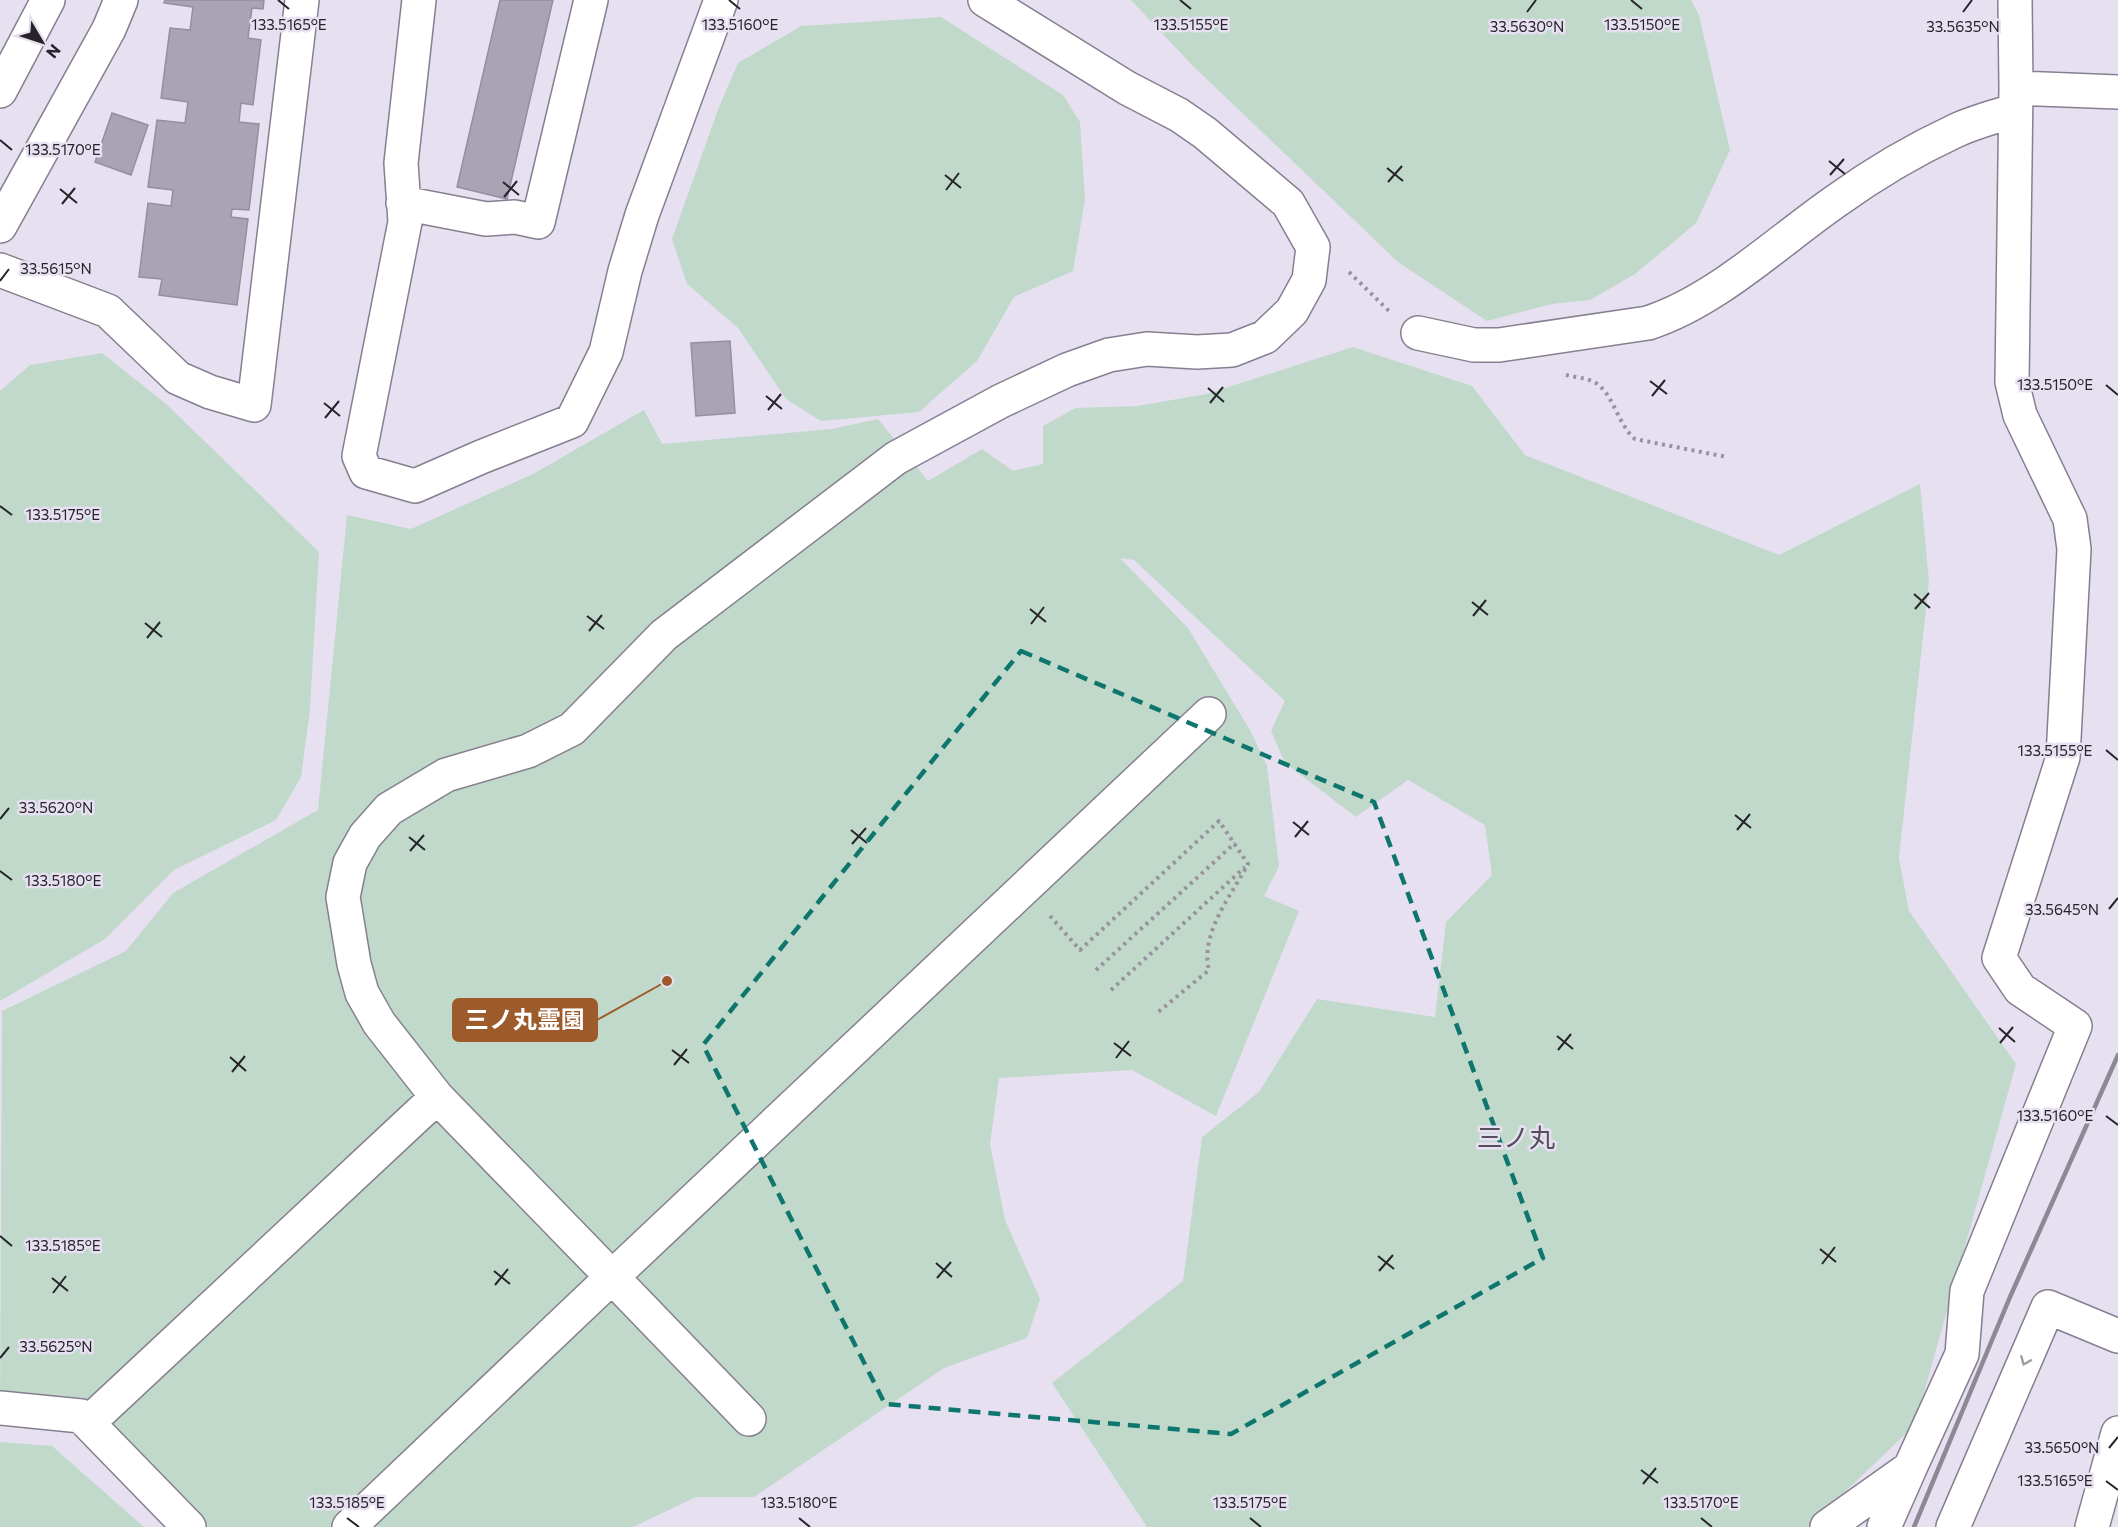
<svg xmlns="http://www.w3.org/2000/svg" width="2118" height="1527" font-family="Commissioner,'Noto Sans JP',sans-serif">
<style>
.green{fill:#c0d9cb}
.building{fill:#aaa3b4;stroke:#948e9e;stroke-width:1.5}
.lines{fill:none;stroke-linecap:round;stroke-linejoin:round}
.minor-casing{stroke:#857f8f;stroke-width:36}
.path{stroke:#98929f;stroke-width:4;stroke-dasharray:3 4.5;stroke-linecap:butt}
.minor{stroke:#fff;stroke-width:33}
.rail{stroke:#8d8894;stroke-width:4.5}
.oneway{stroke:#9d9c9f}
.marked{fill:none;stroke:#0f766e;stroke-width:4.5;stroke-dasharray:12 8;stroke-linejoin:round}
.ticks{fill:none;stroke:#26232a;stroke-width:2}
.labels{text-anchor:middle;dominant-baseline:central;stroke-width:5;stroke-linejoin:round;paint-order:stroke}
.quarter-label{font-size:26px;fill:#544e5d;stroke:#e7e0f1}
.ticks-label{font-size:15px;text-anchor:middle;fill:#26232a;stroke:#e7e0f1;stroke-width:5;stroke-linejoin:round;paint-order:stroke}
.leader{fill:none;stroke:#9d5a2a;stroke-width:2}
.callout-dot{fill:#9d5a2a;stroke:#e7e0f1;stroke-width:2}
.callout{fill:#9d5a2a;stroke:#9d5a2a;stroke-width:2}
.callout-label{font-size:24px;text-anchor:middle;font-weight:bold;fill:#fff}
</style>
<rect width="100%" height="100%" fill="#e7e0f1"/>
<path class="green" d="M1131,0h560l8,15 31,135 -34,73 -61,51 -45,26 -38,4 -65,17 -89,-59 -207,-198z
M941,17l122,78 17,27 5,77 -12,72 -59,26 -37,64 -58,51 -98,9 -35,-22 -48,-71 -51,-44 -15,-45 47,-132 19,-44 63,-37z
M1353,347l119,39 53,69 254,100 141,-71 9,97 -30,277 10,53 107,153 -101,361 -107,102h-661l-95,-144 131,-102 19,-144 57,-45 58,-93 118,18 11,-95 46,-47 -7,-50 -77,-45 -52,37 -71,-54 -14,-32 14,-30 -151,-141 -14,-2 68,70 62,102 17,36 12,100 -15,30 35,15 -83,205 -84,-46 -133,8 -9,66 15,76 35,79 -13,39 -83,30 -190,129h-58l-63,30h-466l-104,-108 -63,-2 2,-406 124,-60 47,-58 145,-83 29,-295 64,14 122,-55 111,-64 18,34 170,-15 46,-10 50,62 54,-32 31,22 30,-7v-38l33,-18 61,-2 70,-12z
M102,353l63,50 154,149 -9,157 -9,68 -25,43 -102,50 -69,69 -105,62v-610l30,-26z
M0,1442l52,4 92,81h-144z"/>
<path class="building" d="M165,0h99l-1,9 -11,-1 -4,30 13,2 -8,65 -12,-2 -2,19 20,2 -10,86 -17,-1 -1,8 17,2 -11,86 -78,-10 3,-16 -23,-2 9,-74 23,3 2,-16 -25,-3 9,-67 28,3 3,-21 -27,-4 9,-70 20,2 3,-23 -29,-4z
M500,0h53l-46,199 -50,-12z
M112,113l36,12 -17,50 -36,-13z
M730,341l5,72 -39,3 -5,-73z"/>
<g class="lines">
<g class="minor-casing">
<path id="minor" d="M419,0l-18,163 4,59 -46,234 7,16 49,14 66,-29 91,-36 34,-69 19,-81 17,-56 79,-215
M985,0l142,88 52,27 26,18 83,70 25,44 -4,33 -17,31 -27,26 -33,13 -35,2 -50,-3 -38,6 -42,15 -66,31 -105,57 -232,177 -92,94 -44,22 -82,24 -57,34 -24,27 -15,27 -7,34 11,67 8,29 17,30 58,74 175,180 597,-563
M2016,88l102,4
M0,91l48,-91
M403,203l83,16 29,-2 23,5 53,-222
M0,226l109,-197 12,-29
M0,270l108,41 70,67 32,14 44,13 48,-405
M1418,333l56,12h25l149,-22c68,-22 129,-81 188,-122 36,-26 78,-51 119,-70 19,-9 40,-14 60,-21
M0,1408l81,8 108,111
M88,1423l349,-326
M349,1527l263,-250 137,142
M1827,1527l83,-59 52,-114 5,-63 108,-265 -55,-37 -21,-31 64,-201 11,-208 -4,-30 -50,-104 -8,-33 4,-294 -1,-88
M1884,1527l26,-59
M1953,1527l95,-220 70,29
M2092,1527l26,-94"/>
</g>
<path class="path" d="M1349,272l40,39
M1566,375c8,2 20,3 28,7 20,11 23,42 41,57l92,18
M1050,916l30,34 139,-129 29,43c-17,32 -48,69 -39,106l-52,43
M1096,970l139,-127
M1111,990l134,-123"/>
<use href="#minor" class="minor"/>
<path class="rail" d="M1914,1527l96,-230 108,-242"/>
</g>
<defs><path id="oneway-chevron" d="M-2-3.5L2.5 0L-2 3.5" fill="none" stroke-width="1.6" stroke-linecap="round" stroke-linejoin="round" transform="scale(1.5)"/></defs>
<use class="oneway" href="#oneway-chevron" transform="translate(2025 1361) rotate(113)"/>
<path class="marked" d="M1021,651l353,151 169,456 -312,176 -346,-30 -182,-359z"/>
<path class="ticks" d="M278,0l11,9M729,0l11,9M1180,0l11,9M1631,0l11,9M1527,12l9,-12M1963,12l9,-12M0,140l12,10M1829,161l16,13M1387,168l16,13M945,175l16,13M1830,175l14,-16M503,182l16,13M1388,182l14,-16M60,189l17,14M946,190l13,-17M504,197l13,-16M62,204l13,-16M0,281l9,-12M1650,381l17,13M2106,385l12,10M1208,388l16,14M766,396l16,13M1652,396l13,-16M324,403l16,13M1210,403l13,-16M768,410l13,-16M325,418l14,-17M0,506l12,9M1914,594l16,14M1472,602l16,13M1030,609l16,13M1915,609l14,-16M587,616l17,13M1473,616l13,-16M145,623l17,14M1031,624l13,-17M589,631l13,-16M147,638l13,-16M2106,750l12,10M1735,815l16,13M0,819l9,-11M1293,822l16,13M851,830l16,13M1737,830l13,-16M409,837l16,13M1295,837l13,-16M852,844l14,-16M410,851l14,-16M0,871l12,9M2109,909l9,-11M1999,1028l16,14M1557,1036l16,13M1114,1043l17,13M2000,1043l13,-16M672,1050l17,13M1558,1050l13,-16M230,1057l16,14M1116,1058l13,-17M674,1065l13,-16M232,1072l13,-16M2106,1116l12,9M0,1236l12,10M1820,1249l16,13M1378,1256l16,13M936,1263l16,14M1822,1264l13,-17M494,1271l16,13M1379,1271l14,-16M52,1278l16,13M937,1278l14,-16M495,1285l13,-16M53,1293l13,-17M0,1358l9,-11M2109,1448l9,-11M1641,1470l17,13M2106,1481l12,9M1643,1484l13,-16M347,1518l12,9M799,1518l11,9M1250,1518l11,9M1701,1518l11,9"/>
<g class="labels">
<g class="quarter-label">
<text x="1516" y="1136">三ノ丸</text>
</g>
</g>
<g class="ticks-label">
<text x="289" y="30">133.5165°E</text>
<text x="740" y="30">133.5160°E</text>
<text x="1191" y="30">133.5155°E</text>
<text x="1642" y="30">133.5150°E</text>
<text x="1527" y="32">33.5630°N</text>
<text x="1963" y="32">33.5635°N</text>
<text x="63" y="155">133.5170°E</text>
<text x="56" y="274">33.5615°N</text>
<text x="2055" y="390">133.5150°E</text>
<text x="63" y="520">133.5175°E</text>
<text x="2055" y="756">133.5155°E</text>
<text x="56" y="813">33.5620°N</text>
<text x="63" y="886">133.5180°E</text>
<text x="2062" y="915">33.5645°N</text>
<text x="2055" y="1121">133.5160°E</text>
<text x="63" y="1251">133.5185°E</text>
<text x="56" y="1352">33.5625°N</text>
<text x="2062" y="1453">33.5650°N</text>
<text x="2055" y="1486">133.5165°E</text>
<text x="347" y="1508">133.5185°E</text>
<text x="799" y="1508">133.5180°E</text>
<text x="1250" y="1508">133.5175°E</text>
<text x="1701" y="1508">133.5170°E</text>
</g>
<path class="leader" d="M667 981L597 1020"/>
<circle class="callout-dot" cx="667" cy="981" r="6"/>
<rect class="callout" x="453" y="999" width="144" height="42" rx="6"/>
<g class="callout-label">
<text x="525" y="1028">三ノ丸霊園</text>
</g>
<g transform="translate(42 42) rotate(129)" stroke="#e7e0f1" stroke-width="4.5" paint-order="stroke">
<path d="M0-4.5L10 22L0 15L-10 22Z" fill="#26232a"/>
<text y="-9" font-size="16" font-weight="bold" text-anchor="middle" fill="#26232a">N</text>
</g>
</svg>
